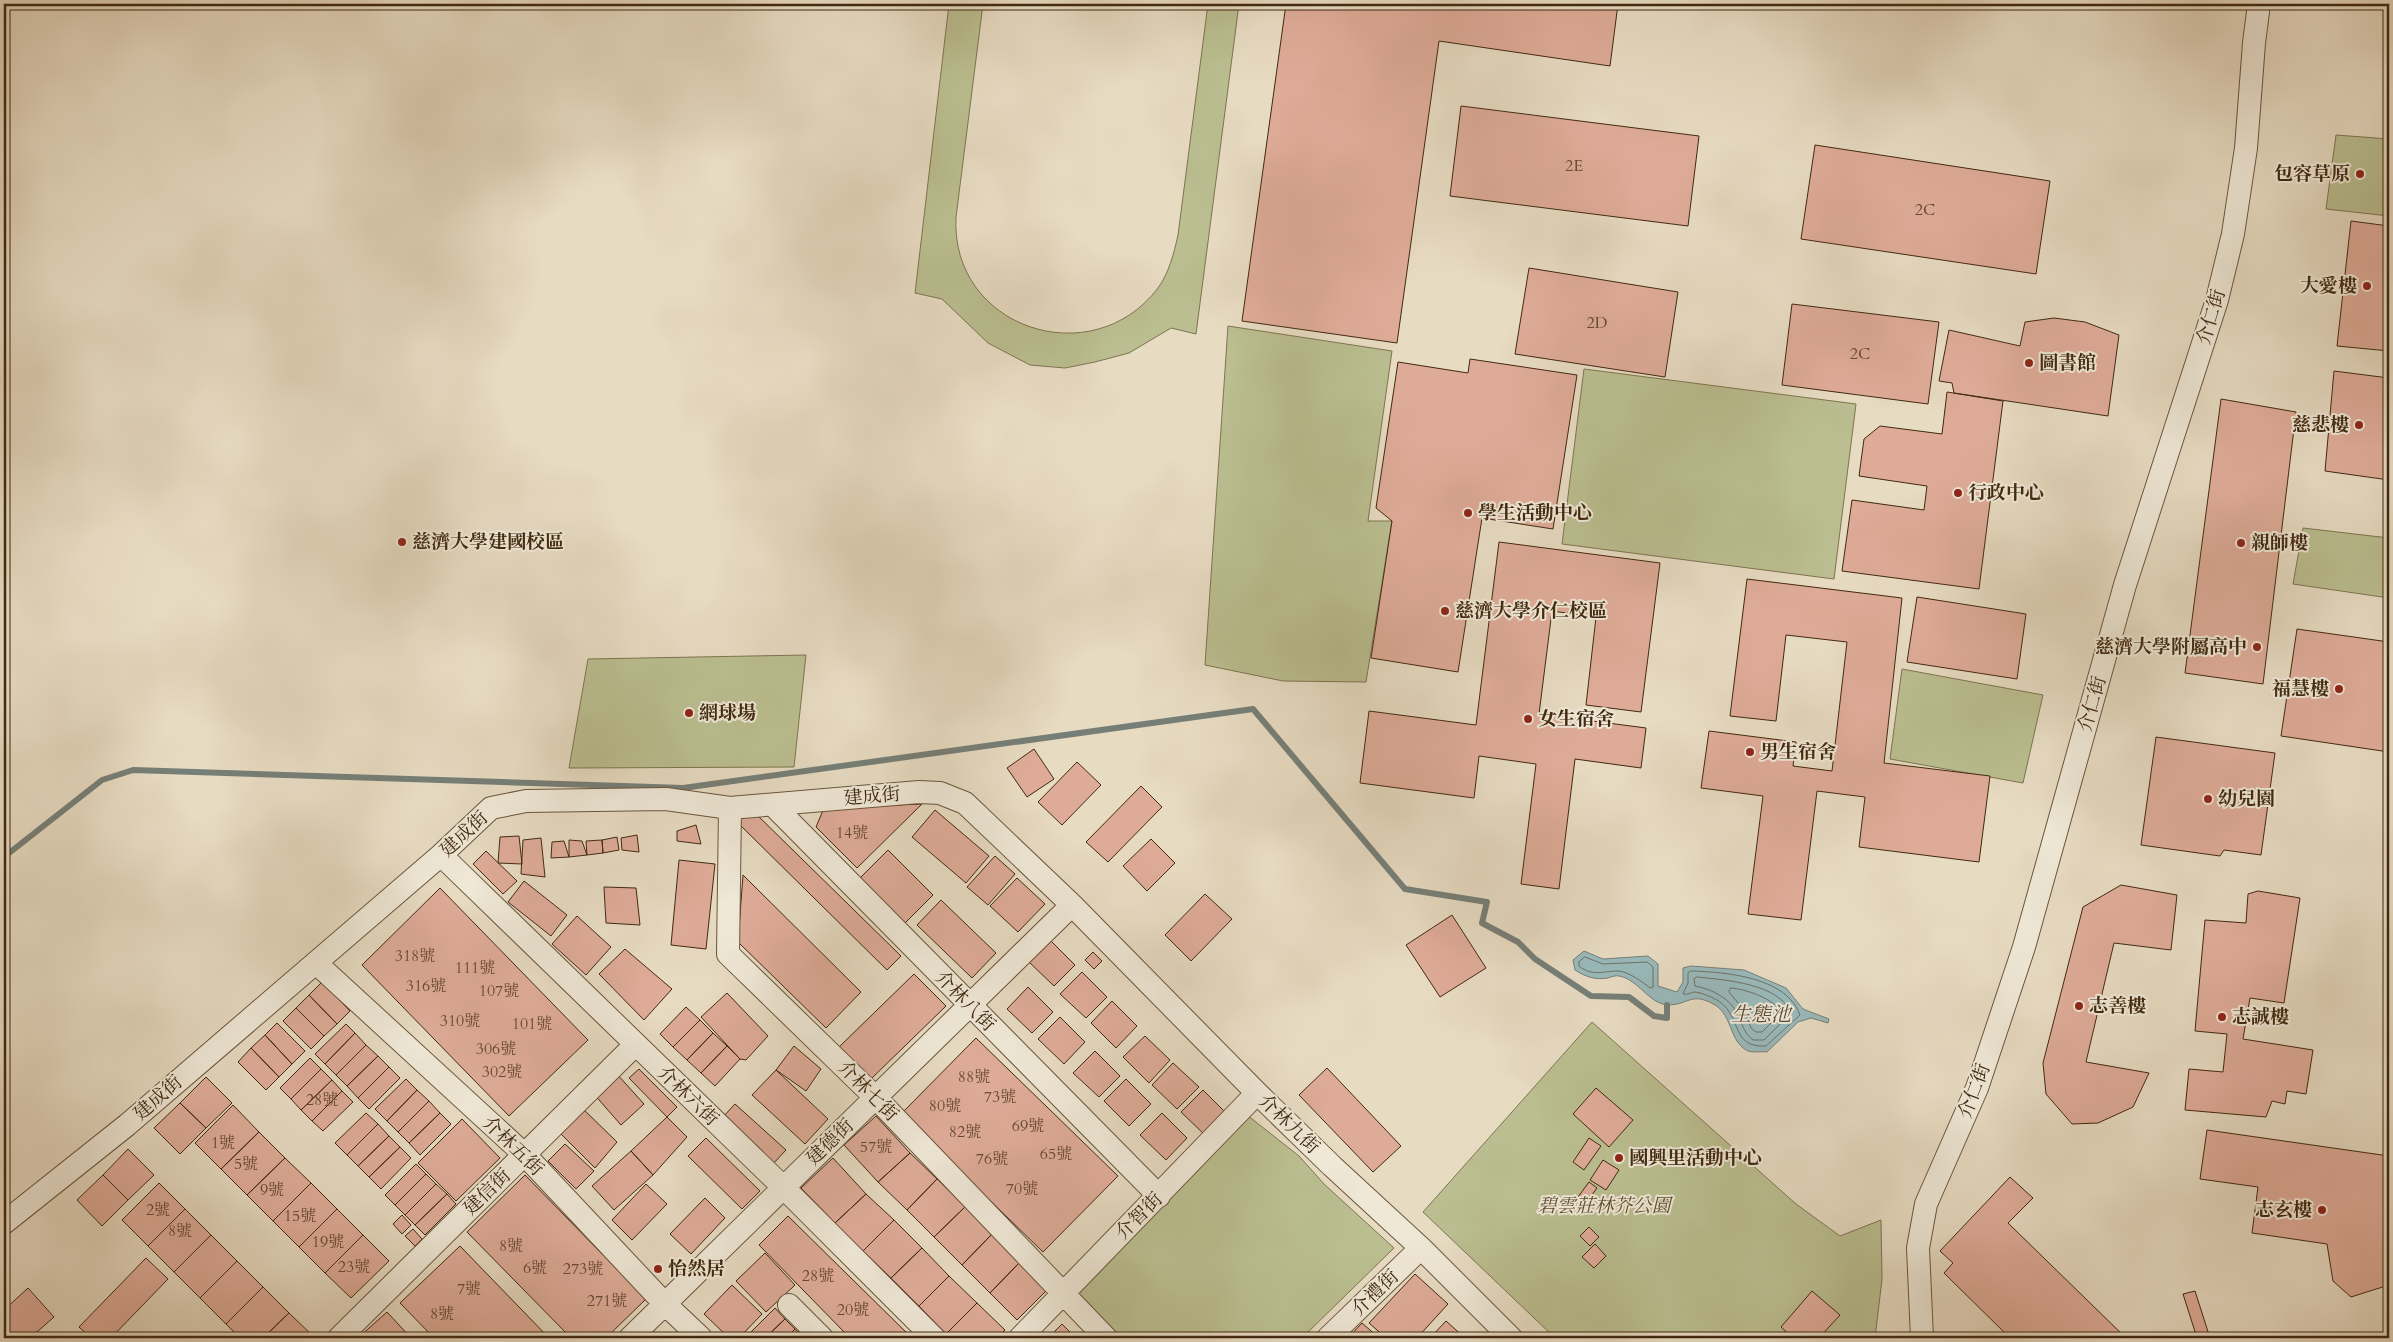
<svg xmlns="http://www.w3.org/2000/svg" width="2393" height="1342" font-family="Cardo,'Noto Serif TC',serif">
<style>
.green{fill:#babe90;stroke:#7e7450}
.water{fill:#99b9bb;stroke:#767f77}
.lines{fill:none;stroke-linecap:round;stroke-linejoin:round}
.shore{stroke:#6d7166;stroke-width:1}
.stream{stroke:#767f77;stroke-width:6}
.building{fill:#deab98;stroke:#412910}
.street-casing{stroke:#6a563c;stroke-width:24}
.street{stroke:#efe8d7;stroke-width:22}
.poi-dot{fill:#8f2418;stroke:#efe8d7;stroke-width:2}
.labels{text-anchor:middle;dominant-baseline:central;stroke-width:4;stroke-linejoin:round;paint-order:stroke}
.number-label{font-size:16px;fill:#684a32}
.poi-label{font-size:19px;font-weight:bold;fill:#412910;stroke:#efe8d7;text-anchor:start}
.street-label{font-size:19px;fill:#412910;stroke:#efe8d7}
.park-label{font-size:19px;font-style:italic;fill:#5f4e30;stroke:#efe8d7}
.water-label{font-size:20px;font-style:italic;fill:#574d3b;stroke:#efe8d7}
</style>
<rect width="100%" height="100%" fill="#e7dbc2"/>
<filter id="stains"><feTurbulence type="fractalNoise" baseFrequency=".004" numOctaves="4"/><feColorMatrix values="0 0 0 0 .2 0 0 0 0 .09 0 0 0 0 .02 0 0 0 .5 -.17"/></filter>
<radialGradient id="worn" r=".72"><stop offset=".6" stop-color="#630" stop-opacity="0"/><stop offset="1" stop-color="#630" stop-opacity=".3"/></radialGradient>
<path class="green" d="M949,4h34l-27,213c-6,111 136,158 202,71 11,-15 16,-35 20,-53l30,-231h31l-43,330 -25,-6 -42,25 -34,9 -30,6 -35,-3 -42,-22 -46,-44 -27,-6z
M2336,135l53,4v77l-63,-7z
M1228,326l164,25 -24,170h24l-26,161 -83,-1 -78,-16z
M1584,369l272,35 -22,175 -272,-35z
M2303,528l86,10v60l-96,-14z
M806,655l-12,112 -225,1 19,-109z
M1902,669l141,26 -20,88 -133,-24z
M1592,1022l204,182 44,32 41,-16 1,59 -7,59h-320l-132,-126z
M1247,1115l52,41 26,29 69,63 -92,90h-186l-43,-44 75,-72z"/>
<path class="water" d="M1584,951l19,8 45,-3 10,8v22l19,6 6,-10v-14l8,-2 53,4 42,18 17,21 26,10 -1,4 -17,-5 -13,4 -31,30c-5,-1 -14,1 -19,-1 -19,-9 -15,-35 -33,-46 -24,-14 -26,0 -47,0 -19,-1 -30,-26 -49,-29 -3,-1 -8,1 -11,2 -13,2 -22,-1 -33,-8l-2,-10z"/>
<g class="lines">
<path class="shore" d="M1585,957l18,7 44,-2 6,5v20l-3,1c-7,-6 -23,-17 -32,-17 -16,0 -25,6 -39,-5v-4z
M1691,971c35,1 96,6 109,44l-34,31c-35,2 -24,-28 -46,-44 -5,-4 -20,-10 -26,-10 -4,1 -6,3 -11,2l5,-11v-10z
M1697,977c27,3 82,6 94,36l-27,27h-11c-9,-7 -10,-14 -14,-23 -7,-18 -27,-28 -44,-31l-1,-7z
M1731,988c14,1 45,11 50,25l-19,19h-6l-5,-4 -7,-18 -15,-18z"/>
<path class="stream" d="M4,857l98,-77 31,-10 550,18 570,-79 152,180 82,13 -5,21 36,19 17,17 56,37 38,1 25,19 13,2v-13"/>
</g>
<path class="building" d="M1286,4h332l-8,62 -171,-25 -42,302 -155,-22z
M1461,106l238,30 -11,90 -238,-30z
M1815,145l235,36 -14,93 -235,-35z
M2351,221l38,5v125l-52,-5z
M1529,268l149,24 -13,85 -150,-23z
M1792,304l147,18 -11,82 -146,-19z
M2054,318l31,4 34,13 -11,81 -154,-23 -2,-10 -13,-2 10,-51 71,16 5,-24z
M1470,359l107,16 -24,154 -71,-11 -24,154 -87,-14 21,-137 -16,-13 22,-146 70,11z
M2334,371l55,7v102l-64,-9z
M1947,392l56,9 -24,188 -137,-18 10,-71 72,10 3,-24 -68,-10 5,-37 16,-13 62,8z
M2221,399l75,13 -33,272 -78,-11z
M1499,542l161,21 -19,149 -55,-7 10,-88 -44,-6 -13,103 107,14 -5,40 -66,-9 -16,130 -38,-5 15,-120 -57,-8 -5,42 -114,-15 9,-72 107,14z
M1747,579l155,19 -18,165 106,13 -11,86 -120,-15 6,-50 -48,-6 -16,129 -53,-6 15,-118 -62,-8 8,-57 87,11 -3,24 39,5 15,-129 -61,-7 -10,86 -46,-5z
M1917,597l109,17 -9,65 -110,-17z
M2297,629l92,13v110l-108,-16z
M2156,737l119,16 -14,102 -37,-5 -4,6 -79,-11z
M1034,749l20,30 -27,18 -20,-29z
M1077,762l24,23 -39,40 -24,-23z
M1141,786l21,21 -54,55 -22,-20z
M922,804l-65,64 -41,-41 8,-19z
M751,809l150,147 -14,14 -150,-148z
M935,810l54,46 -23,27 -54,-46z
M696,825l5,19 -24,-3v-10z
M637,835l2,17 -17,-2 -1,-12z
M519,836l3,28 -24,-1 2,-26z
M617,837l2,13 -16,3 -1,-13z
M541,838l4,39 -24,-3 2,-34z
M1151,839l24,24 -28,28 -24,-25z
M569,840l13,1 5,14 -18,2z
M602,840l1,13 -16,2 -1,-14z
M564,841l5,16 -18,1 1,-16z
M888,850l45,45 -28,28 -45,-45z
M486,851l31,30 -14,13 -30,-30z
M995,856l20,18 -27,31 -21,-18z
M679,860l36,4 -9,85 -35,-4z
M743,875l118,117 -35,36 -88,-86z
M1017,878l28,26 -27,28 -28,-26z
M524,881l43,34 -16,21 -43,-34z
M2121,885l56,10 -6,55 -57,-7 -28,119 63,11 -16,34 -35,16 -26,1 -26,-30 -3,-31 40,-156z
M604,887l32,1 4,37 -34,-2z
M440,888l148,152 -79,76 -147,-151z
M2258,891l42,7 -16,105 -34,-5 -7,41 70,11 -7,44 -19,-3 -2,13 -13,-3 -6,16 -81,-7 4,-41 34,3 4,-38 -32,-3 10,-111 41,3 2,-29z
M1205,894l27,25 -41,42 -26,-26z
M941,900l55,53 -24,25 -55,-53z
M1452,915l34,53 -46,29 -34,-52z
M577,916l34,31 -25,28 -34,-31z
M1050,940l25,25 -21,21 -25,-24z
M625,949l47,40 -28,31 -45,-46z
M1093,952l9,9 -8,8 -9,-9z
M1082,972l25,25 -21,21 -26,-24z
M914,974l32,32 -75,73 -32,-32z
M322,982l28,29 -13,13 -28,-29z
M1028,987l25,25 -21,21 -25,-24z
M727,993l41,43 -22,24 -6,-1 -39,-42z
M309,995l28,29 -13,12 -28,-28z
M1112,1001l25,25 -21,22 -25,-25z
M686,1007l14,13 -27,27 -13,-13z
M296,1008l28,28 -13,13 -28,-28z
M1060,1017l25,25 -21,22 -26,-25z
M700,1020l13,13 -26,27 -14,-13z
M277,1023l28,28 -13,13 -27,-29z
M346,1024l9,9 -30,31 -10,-10z
M355,1033l11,12 -30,30 -11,-11z
M713,1033l14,13 -26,27 -14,-13z
M265,1035l27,29 -13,13 -28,-29z
M1145,1036l25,24 -21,23 -26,-26z
M976,1038l142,138 -75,76 -142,-138z
M366,1045l12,11 -31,30 -11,-11z
M727,1046l13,13 -25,27 -14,-13z
M794,1046l27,23 -15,22 -30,-21z
M251,1048l28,29 -13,13 -28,-28z
M1095,1051l25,25 -21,21 -26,-24z
M378,1056l11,11 -31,31 -11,-12z
M310,1058l11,11 -30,30 -11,-11z
M1173,1063l26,24 -22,22 -25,-24z
M389,1067l11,11 -31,31 -11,-11z
M1327,1068l74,78 -28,26 -74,-77z
M321,1069l11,11 -31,30 -10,-11z
M639,1069l38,38 -10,10 -38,-39z
M776,1070l52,49 -23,25 -53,-49z
M616,1073l28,31 -23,21 -28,-32z
M206,1077l26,26 -26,25 -26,-25z
M406,1079l11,11 -30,31 -12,-12z
M1126,1079l25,25 -22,22 -25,-25z
M332,1080l10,11 -30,30 -11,-11z
M1596,1088l37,32 -24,27 -36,-33z
M417,1090l12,11 -31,31 -11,-11z
M1203,1090l25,25 -21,22 -26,-25z
M342,1091l11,11 -30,29 -11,-10z
M429,1101l11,12 -31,30 -11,-11z
M180,1103l26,25 -26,26 -26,-26z
M578,1104l39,38 -22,26 -41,-41z
M735,1104l51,46 -14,15 -51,-46z
M233,1105l26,27 -38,37 -26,-26z
M366,1113l12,11 -31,31 -12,-12z
M440,1113l11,11 -31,31 -11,-12z
M1162,1113l25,25 -21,22 -26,-25z
M876,1116l34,37 -32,29 -34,-37z
M667,1117l20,20 -34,38 -22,-24z
M462,1119l38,39 -44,43 -38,-38z
M378,1124l11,12 -31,30 -11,-11z
M2207,1130l182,26v129l-38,12 -18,-16 -6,-37 -75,-11 6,-46 -58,-8z
M259,1132l26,26 -38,37 -26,-26z
M389,1136l11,11 -31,30 -11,-11z
M706,1138l54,53 -18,18 -54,-53z
M1589,1138l12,8 -17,24 -11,-8z
M565,1144l29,27 -18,18 -28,-28z
M400,1147l11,11 -30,31 -12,-12z
M128,1149l26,26 -26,25 -25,-25z
M631,1151l22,24 -39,35 -22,-24z
M910,1153l27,26 -30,31 -29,-28z
M285,1158l26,25 -38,38 -26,-26z
M833,1158l33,36 -31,29 -34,-35z
M1603,1160l16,10 -13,20 -16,-10z
M416,1164l10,10 -31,31 -10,-10z
M426,1174l10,10 -31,31 -10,-10z
M103,1175l25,25 -26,26 -25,-26z
M525,1175l121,124 -40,39h-35l-104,-106z
M2010,1177l23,21 -25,25 118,115h-116l-66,-65 9,-10 -13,-12z
M937,1179l28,28 -31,30 -27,-27z
M1589,1182l8,6 -11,15 -8,-6z
M159,1183l26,26 -37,37 -26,-26z
M311,1183l26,26 -38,38 -26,-26z
M436,1184l11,10 -32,31 -10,-10z
M646,1184l21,20 -35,36 -20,-20z
M447,1194l9,10 -31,31 -10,-10z
M866,1194l28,26 -31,31 -28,-28z
M705,1198l20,20 -34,36 -21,-20z
M965,1207l27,27 -30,31 -28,-28z
M185,1209l26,26 -37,37 -26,-26z
M337,1209l26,26 -38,38 -26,-26z
M402,1215l9,10 -9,9 -9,-10z
M788,1216l124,122h-62l-91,-93z
M894,1220l28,28 -31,30 -28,-27z
M1589,1227l10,10 -9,9 -10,-10z
M413,1229l9,10 -7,7 -10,-10z
M992,1234l28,28 -30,31 -28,-28z
M211,1235l26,26 -37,37 -26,-26z
M363,1235l26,26 -38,37 -26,-25z
M1595,1244l11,12 -12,12 -12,-11z
M460,1246l89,92h-115l-34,-35z
M922,1248l27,28 -30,30 -28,-28z
M765,1253l30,32 -29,27 -30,-31z
M146,1258l22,21 -57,59h-20l-12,-11z
M237,1261l26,26 -37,37 -26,-26z
M1020,1262l28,27 -31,31 -27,-27z
M1415,1274l33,30 -31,34h-31l-17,-15z
M949,1276l28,27 -31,31 -27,-28z
M732,1285l30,29 -23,24h-10l-25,-24z
M263,1287l26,26 -26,25h-23l-14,-14z
M28,1288l26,29 -24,21h-26v-28z
M1812,1291l28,24 -21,23h-26l-12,-11z
M2195,1291l15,47h-13l-14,-44z
M977,1303l28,27 -8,8h-46l-5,-4z
M775,1308l10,11 -20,19h-20z
M387,1312l24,26h-51l-1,-1z
M289,1313l26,25h-52z
M785,1319l10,10 -9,9h-21z
M1446,1321l19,17h-35z
M1362,1323l17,15h-31z
M1062,1324l14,14h-28z
M795,1329l10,9h-19z"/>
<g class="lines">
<g class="street-casing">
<path id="street" d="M773,805l386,391
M730,808l-2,146 148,144 230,240
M441,855l342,332 151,151
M316,963l209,192 139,148 37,35
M4,1223l123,-98 314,-270 50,-47 35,-7 140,-2 64,9 189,-16 21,1 25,10 107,102 185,188 75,73 89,82 90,90
M789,1305l33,33
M339,1338l296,-293
M630,1338l442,-433
M1020,1338l237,-245
M1328,1338l93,-90
M1922,1338l-4,-90 8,-44 51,-116 47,-141 101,-362 92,-285 16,-66 13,-86 8,-105 5,-39"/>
</g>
<use href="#street" class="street"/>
</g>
<g class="poi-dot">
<circle cx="2360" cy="174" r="5"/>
<circle cx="2367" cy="286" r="5"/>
<circle cx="2029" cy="363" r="5"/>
<circle cx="2359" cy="425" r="5"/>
<circle cx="1958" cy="493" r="5"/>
<circle cx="1468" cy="513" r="5"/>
<circle cx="402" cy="542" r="5"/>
<circle cx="2241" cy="543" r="5"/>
<circle cx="1445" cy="611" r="5"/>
<circle cx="2257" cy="647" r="5"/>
<circle cx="2339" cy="689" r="5"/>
<circle cx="689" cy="713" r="5"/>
<circle cx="1528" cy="719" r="5"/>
<circle cx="1750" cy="752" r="5"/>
<circle cx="2208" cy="799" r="5"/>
<circle cx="2079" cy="1006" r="5"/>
<circle cx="2222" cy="1017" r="5"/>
<circle cx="1619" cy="1158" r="5"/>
<circle cx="2322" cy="1210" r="5"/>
<circle cx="658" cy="1269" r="5"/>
</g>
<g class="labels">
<g class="number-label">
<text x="1574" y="166">2E</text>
<text x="1925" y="210">2C</text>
<text x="1597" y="323">2D</text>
<text x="1860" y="354">2C</text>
<text x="852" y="833">14號</text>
<text x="415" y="956">318號</text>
<text x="475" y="968">111號</text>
<text x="426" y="986">316號</text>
<text x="499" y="991">107號</text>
<text x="460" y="1021">310號</text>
<text x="532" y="1024">101號</text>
<text x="496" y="1049">306號</text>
<text x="502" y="1072">302號</text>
<text x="974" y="1077">88號</text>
<text x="1000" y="1097">73號</text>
<text x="322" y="1100">28號</text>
<text x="945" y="1106">80號</text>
<text x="1028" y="1126">69號</text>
<text x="965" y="1132">82號</text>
<text x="223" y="1143">1號</text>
<text x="876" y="1147">57號</text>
<text x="1056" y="1154">65號</text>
<text x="992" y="1159">76號</text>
<text x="246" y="1164">5號</text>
<text x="1022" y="1189">70號</text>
<text x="272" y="1190">9號</text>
<text x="158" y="1210">2號</text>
<text x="300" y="1216">15號</text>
<text x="180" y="1231">8號</text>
<text x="328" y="1242">19號</text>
<text x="511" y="1246">8號</text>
<text x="354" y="1267">23號</text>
<text x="535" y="1268">6號</text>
<text x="583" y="1269">273號</text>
<text x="818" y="1276">28號</text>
<text x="469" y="1289">7號</text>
<text x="607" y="1301">271號</text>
<text x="853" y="1310">20號</text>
<text x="442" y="1314">8號</text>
</g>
<g class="poi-label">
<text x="2350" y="174" text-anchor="end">包容草原</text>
<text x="2357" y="286" text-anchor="end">大愛樓</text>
<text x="2039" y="363">圖書館</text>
<text x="2349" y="425" text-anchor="end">慈悲樓</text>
<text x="1968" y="493">行政中心</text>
<text x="1478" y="513">學生活動中心</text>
<text x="412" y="542">慈濟大學建國校區</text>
<text x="2251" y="543">親師樓</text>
<text x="1455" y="611">慈濟大學介仁校區</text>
<text x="2247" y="647" text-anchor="end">慈濟大學附屬高中</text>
<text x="2329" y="689" text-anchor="end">福慧樓</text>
<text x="699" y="713">網球場</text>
<text x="1538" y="719">女生宿舍</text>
<text x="1760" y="752">男生宿舍</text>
<text x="2218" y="799">幼兒園</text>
<text x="2089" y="1006">志善樓</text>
<text x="2232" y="1017">志誠樓</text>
<text x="1629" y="1158">國興里活動中心</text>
<text x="2312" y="1210" text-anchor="end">志玄樓</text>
<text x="668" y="1269">怡然居</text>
</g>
<g class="street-label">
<text transform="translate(2211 317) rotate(-73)">介仁街</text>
<text transform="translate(2092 704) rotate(-74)">介仁街</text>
<text transform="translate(872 796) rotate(-5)">建成街</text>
<text transform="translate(464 834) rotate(-43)">建成街</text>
<text transform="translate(965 1001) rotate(45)">介林八街</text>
<text transform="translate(868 1091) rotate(45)">介林七街</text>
<text transform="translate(1974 1091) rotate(-69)">介仁街</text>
<text transform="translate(688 1096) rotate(44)">介林六街</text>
<text transform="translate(158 1098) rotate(-41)">建成街</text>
<text transform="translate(1289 1124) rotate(44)">介林九街</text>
<text transform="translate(830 1142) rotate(-44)">建德街</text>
<text transform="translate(513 1146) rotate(44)">介林五街</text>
<text transform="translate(487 1192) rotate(-44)">建信街</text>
<text transform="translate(1139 1216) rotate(-45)">介智街</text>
<text transform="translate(1375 1293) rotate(-44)">介禮街</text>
</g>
<g class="park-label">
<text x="1604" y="1206">碧雲莊林芥公園</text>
</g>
<g class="water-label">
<text x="1761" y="1014">生態池</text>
</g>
</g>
<rect width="2393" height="1342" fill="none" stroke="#e7dbc2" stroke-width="20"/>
<rect x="5" y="5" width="2383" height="1332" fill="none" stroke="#412910" stroke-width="2.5"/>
<rect x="10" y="10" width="2373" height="1322" fill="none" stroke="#412910"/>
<rect width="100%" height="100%" filter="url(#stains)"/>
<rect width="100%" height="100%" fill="url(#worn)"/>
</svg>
